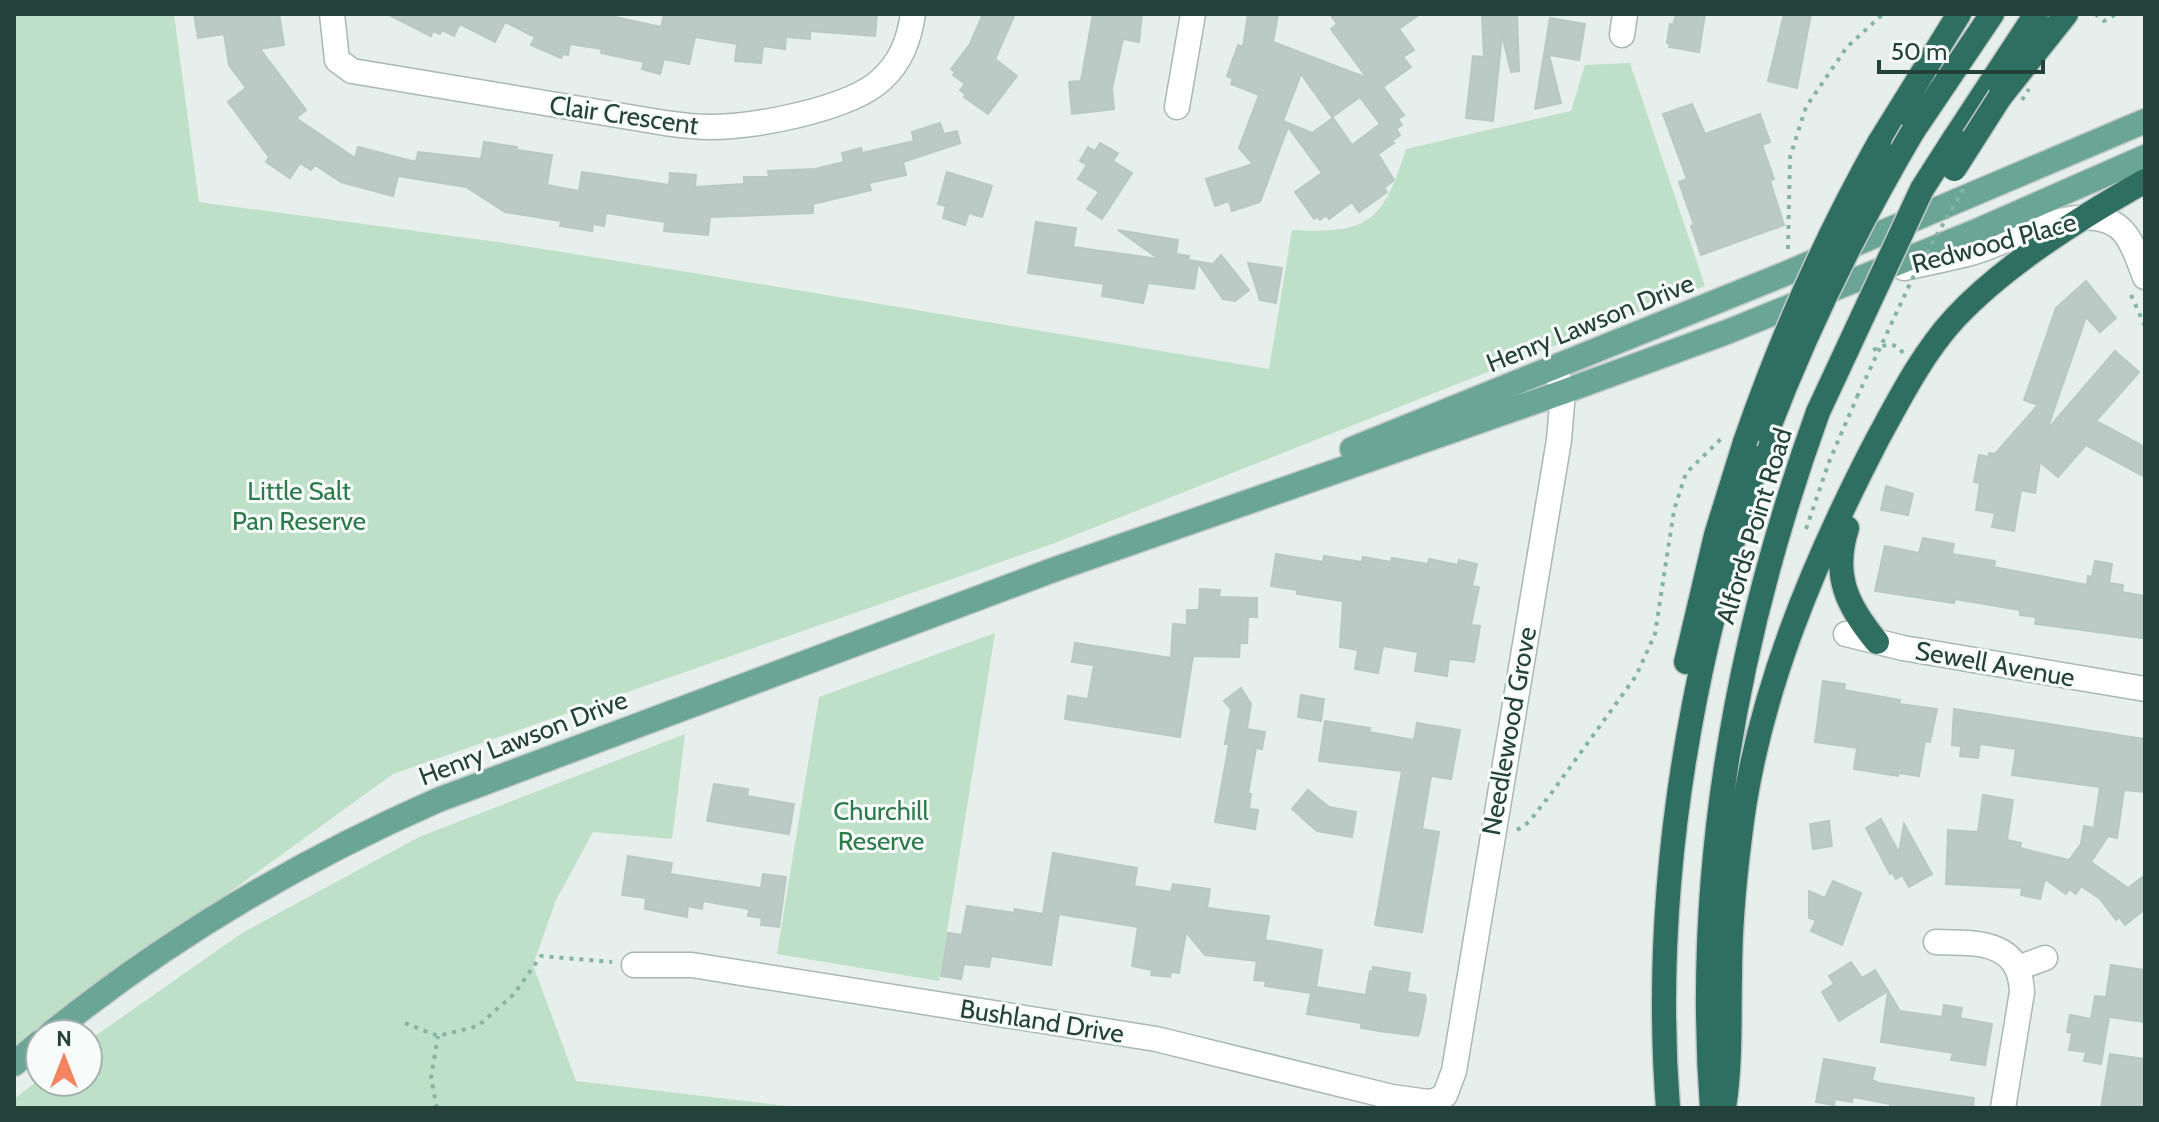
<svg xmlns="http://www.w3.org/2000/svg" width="2159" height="1122" font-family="Cabin,sans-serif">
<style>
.green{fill:#bfe0c8}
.building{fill:#bbcac4;stroke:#b8c9c2;stroke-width:2;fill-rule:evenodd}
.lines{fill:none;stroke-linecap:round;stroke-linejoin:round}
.minor-casing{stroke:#a8b8b2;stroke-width:27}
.major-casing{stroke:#c2cac8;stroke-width:27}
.highway-casing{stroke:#c2cac8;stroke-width:27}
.path{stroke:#86b3a5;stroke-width:4;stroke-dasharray:4 6;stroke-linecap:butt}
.minor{stroke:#fff;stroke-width:24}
.major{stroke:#6aa596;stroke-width:24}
.highway{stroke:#2f6f62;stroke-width:24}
.highway-bridge-casing{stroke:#c2cac8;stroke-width:27;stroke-linecap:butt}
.path-bridge{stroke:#86b3a5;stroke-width:4;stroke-dasharray:4 6;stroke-linecap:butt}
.highway-bridge{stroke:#2f6f62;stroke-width:24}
.labels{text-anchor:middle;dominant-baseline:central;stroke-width:6;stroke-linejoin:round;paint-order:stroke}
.street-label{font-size:26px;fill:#24423a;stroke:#f7fbf9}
.park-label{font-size:26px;fill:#2d7a4b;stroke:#f7fbf9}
</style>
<rect width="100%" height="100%" fill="#e6efeb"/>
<path class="green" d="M14,14h160l25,188 306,41 201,32 563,94 23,-139c77,4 91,-8 114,-81l165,-38 14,-46 45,-2 75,223 -650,257 -662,231 -379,274z
M995,633l-56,348 -162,-27 42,-257z
M685,734l-13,105 -79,-7 -37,68 -23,65 43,116 227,27h-789v-9l26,-20v3h48v-41l154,-108 177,-96z"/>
<path class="building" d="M194,14h85l5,31 -24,4 46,61 -10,8 59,40 3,-11 58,15 2,-10 63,7 3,-17 33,5v3l35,5 -5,30 32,6 3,-19 87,13 1,-12 26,2 -1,12 49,-3v-7h25l-1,-6 47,-2 29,-7 -2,-9 19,-5 1,5 52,-12 -2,-9 28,-9 4,11 13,-3 3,12 -57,19 3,13 -37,8 2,7 -58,14v9l-103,4 -2,18 -44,-4 1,-9 -59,-9 -2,13 -11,-2 -1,7 -32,-5 1,-5 -56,-9 -39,-25 -68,-11 -5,20 -52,-14 -26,-17 -4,5 -11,-7 -10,15 -24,-16 3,-5 -41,-55 18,-14 -17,-23 -5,-31 -26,4z
M387,14h229l-1,3 46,10 3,-13 213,1 -2,21 -65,-5v8l-24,-2 -1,12 -22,-3 -2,17 -26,-2 2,-17 -42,-7 -6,27 -25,-5 -4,15 -18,-5 2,-7 -43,-9 1,-4 -32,-5 -2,11 -5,-1 -2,4 -30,-13 4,-8 -30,-15 -10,20 -35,-18 -6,12 -12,-6 -2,4 -7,-3 -2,5z
M983,14h32l-20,45 22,17 -29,38 -24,-17 2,-2 -6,-5 5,-6 -12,-9 2,-3 -4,-3 19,-25z
M1093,14h49l-3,28 -16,-3 -11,49 2,21 -42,5 -3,-32 12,-1z
M1248,14h30l-5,28 94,36 -36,-49 6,-5 -7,-10h90l-21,15 15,21 -11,7 8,10 -28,20 21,28 -6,4 4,6 -6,4 4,6 -8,6 2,2 -16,11 16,26 -10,8 3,4 -28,20 -7,-10 -23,17 -3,-4 -6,5 -3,-3 -3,2 -19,-27 27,-19 -34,-46 -28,75 -28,9 -3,-10 -14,5 -9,-27 47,-15 -14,-16 20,-53 -28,-11 2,-5 -6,-3 11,-31 5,2zM1301,74l31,43 28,-20 20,27 -28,21 -19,-27 -21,15 -29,-12z
M1482,14h35l2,57 -8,1 -9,-37 -9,86 -27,-3 7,-62 11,1z
M1676,14h29l-6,38 -30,-5 1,-4h-3l3,-19 3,1z
M1784,14h27l-14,74 -29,-7z
M1550,18l35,6 -6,36 -30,-5 12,48 -26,6z
M1692,104l13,30 55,-20 10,28 -8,3 12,34 -4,2 14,44 -83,30 -10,-29 3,-1 -15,-43 8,-3 -24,-65z
M1100,143l18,10 -5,8 19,12 -30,46 -15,-10 12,-17 -21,-13 9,-14 -7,-4 8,-14 7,4z
M947,172l45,14 -10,31 -13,-4 -4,12 -22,-7 3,-12 -8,-2z
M1036,222l40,6 -3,19 86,12 -41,-29 60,10 -2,14 13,2 -1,4 25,4 8,-9 28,35 -14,11 -12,-2 -25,-36 -4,26 -46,-6 -5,20 -41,-7 2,-12 -76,-11z
M1248,263l34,5 -6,35 -16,-3z
M2086,281l30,37 -16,14 -14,-15 -39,113 68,-79 24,21 -43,49 49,26v30l-59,-32 -28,32 -18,-15 -5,31 -14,-3 -7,41 -22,-4 3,-14 -19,-3 4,-27 -6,-1 5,-27 10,2v-4l6,1 43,-49 -14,-5 32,-92z
M1886,486l27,8 -5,21 -27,-5z
M1923,538l31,6 -2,10 43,7 -1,6 93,18 1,-9 4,1 3,-16 17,3 -3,19 14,2 -1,7 23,4 -2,42 -108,-14 1,-7 -16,-2v-5l-65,-11 -1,4 -79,-12 10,-45 34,7z
M1276,554l47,8 1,-6 38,6 1,-5 28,5 1,-4 36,6 1,-5 29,6 1,-5 18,4 -5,22 7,1 -8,38 9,1 -6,36 -25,-3 -2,17 -32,-5 3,-19 -35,-6 -5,27 -23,-4 3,-19 -18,-3 3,-46 -46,-7v-4l-26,-4z
M1200,589l20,1 -1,7 38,1v19h-9l-1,26h-7l-1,14 -46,-1 -13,81 -115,-18 3,-23 20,3 6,-34 -22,-3 3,-19 96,15 2,-34 14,1v-15h12z
M1823,681l22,3 -1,6 56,10 -1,4 38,5 -7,33 -5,-1 -6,35 -20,-3 -1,3 -44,-7 3,-21 -42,-6z
M1241,688l10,16 -4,25 18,3 -3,17 -6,-1 -8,46h3l-2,15 9,1 -3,19 -40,-7 14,-78h-4l6,-35 -7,-8z
M1301,695l23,4 -3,22 -23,-4z
M1954,709l191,30v53l-21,-2 -7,48 -9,-2 -17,26 37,26 17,-13v34l-20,16 -6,-8 -3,3 -16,-21 -19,-13 -5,8 -7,-5 -3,5 -21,-15 -5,20 -19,-4 1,-7 -76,-4 2,-54 30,2 5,-37 30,5 -6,40 14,3 -1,5 49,12 12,-16 3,-18 10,2 6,-41 -88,-12 4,-26 -36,-5 -2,14 -18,-2 1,-10 -9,-1z
M1325,721l45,7 -1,4 45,8 3,-17 43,7 -9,49 -20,-3 -9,53 17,3 -17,100 -47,-7 27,-154 -83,-10z
M714,784l34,5 -1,7 47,8 -5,30 -82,-13z
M1308,790l21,17 27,5 -4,25 -35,-6 -25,-22z
M1881,819l18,34 5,-29 28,50 -23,13 -7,-12 -6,4 -4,-7 -2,2 -24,-46z
M1829,821l3,25 -19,3 -3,-25z
M1053,853l84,15 -3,18 37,6 2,-8 37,5 -3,19 62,8 -4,24 57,10 -6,37 50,8 4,-24 3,1v-5l37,6 -3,19 18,3 1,5 -6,31 -2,5 -39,-5 -18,-3v-5l-54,-9 4,-21 -46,-7 1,-5 -12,-1 3,-19 -52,-6 -19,-23 -7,41 -8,-1 -1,5 -19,-2 1,-5 -20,-4 6,-39 -79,-13 -8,51 -60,-9 -2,11 -25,-3 -3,15 -20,-3 7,-43 14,2 5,-29 47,7 1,-4 28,5z
M628,856l44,7 -2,11 91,14 2,-14 23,3 -7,50 -18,-2 1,-7 -14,-2 1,-7 -46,-8 -1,8 -14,-3 -1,11 -42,-8 1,-11 -24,-3z
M1833,881l28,12 -19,52 -31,-14 5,-11 -7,-2v-27l16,7z
M1851,962l11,16 13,-8 13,21 -49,30 -17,-29 12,-8 -5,-8z
M2111,965l34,5v52l-36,-5 -8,47 -17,-3 2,-9 -17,-2 3,-17 -5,-1 3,-17 21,4 4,-23 11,1z
M1888,991l12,20 42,6 2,-12 18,3 -2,10 32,6 -7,41 -34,-5 2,-7 -72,-11z
M2110,1054l35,5v49h-44z
M1824,1059l51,9 -3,12 7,3 95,15 -1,10h-83v-4l-37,-7 -1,5 -17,-3 -1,6 -18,-3z"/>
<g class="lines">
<g class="minor-casing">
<path id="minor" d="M332,14l5,46 15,11 313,52c15,2 29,4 44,4 43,1 141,-18 172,-47 20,-18 28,-40 32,-66
M1622,35l3,-21
M1177,107l16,-93
M1904,268c22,-5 45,-9 67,-15 39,-11 104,-51 143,-29 17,9 24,36 31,53
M1846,634l57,14 242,41
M1936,942c41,1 84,-2 86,50l-19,116
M634,965h58l464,74 236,58 36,5 9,-2 8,-5 9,-24 105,-631 4,-48 -8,-24
M2018,968l27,-10"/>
</g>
<g class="major-casing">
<path id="major" d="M1352,449l435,-176 358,-152
M50,1034c118,-95 249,-173 388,-234l615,-230 510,-178 164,-60 252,-102 166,-73
M14,1064l26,-22"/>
</g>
<g class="highway-casing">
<path id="highway" d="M2000,97l66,-83
M1913,131l79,-117
M1954,139l82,-125
M1879,143l80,-129
M1847,528c-15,47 0,78 30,114
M1686,662l30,-127 29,-93
M1668,1108c-18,-229 26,-460 99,-676
M1712,1108c-18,-238 25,-472 106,-696
M1724,1108c7,-45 5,-87 6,-132 0,-47 4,-93 10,-139 16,-139 73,-274 137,-397 23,-42 45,-86 78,-122 49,-53 126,-101 190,-137"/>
</g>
<path class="path" d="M2095,14l9,7 12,-7
M1788,249l2,-92 16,-50 41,-60 36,-33
M2131,295l14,31
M1873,350c12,-5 21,-10 30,3
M1806,529l23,-67 28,-65
M1517,830l12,-8 21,-27 86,-119 19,-42 19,-124 12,-37 38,-37
M405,1023l33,13 40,-10 36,-32 27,-38 71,6
M437,1108l-6,-30 7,-42"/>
<use href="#minor" class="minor"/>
<use href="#major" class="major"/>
<use href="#highway" class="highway"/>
<g class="highway-bridge-casing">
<path id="highway-bridge" d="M1954,169l46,-72
M1818,412l104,-223 32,-50
M1767,432c40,-105 89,-204 146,-301
M1745,442c36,-104 80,-203 134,-299"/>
</g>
<path class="path-bridge" d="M2022,100l7,-11
M1857,397l59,-126 48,-83"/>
<use href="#highway-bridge" class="highway-bridge"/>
</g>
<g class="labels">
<g class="street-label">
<text transform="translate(624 115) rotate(8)">Clair Crescent</text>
<text transform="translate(1994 243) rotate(-15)">Redwood Place</text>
<text transform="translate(1590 323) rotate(-22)">Henry Lawson Drive</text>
<text transform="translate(1754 526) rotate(-73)">Alfords Point Road</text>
<text transform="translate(1995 664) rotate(10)">Sewell Avenue</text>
<text transform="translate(1509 731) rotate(-80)">Needlewood Grove</text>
<text transform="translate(523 738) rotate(-21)">Henry Lawson Drive</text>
<text transform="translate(1042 1021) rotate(9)">Bushland Drive</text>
</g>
<g class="park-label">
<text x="299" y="491">Little Salt<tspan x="299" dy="30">Pan Reserve</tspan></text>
<text x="881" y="811">Churchill<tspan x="881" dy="30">Reserve</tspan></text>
</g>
</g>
<rect width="2159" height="1122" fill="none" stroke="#24423a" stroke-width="32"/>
<g transform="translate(64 1058)"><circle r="38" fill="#f7fbf9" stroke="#a3b1ad" stroke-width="2"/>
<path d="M0-6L14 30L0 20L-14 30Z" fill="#f4845f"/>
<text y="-12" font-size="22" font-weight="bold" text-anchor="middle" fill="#24423a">N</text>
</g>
<path d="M1879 60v12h164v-12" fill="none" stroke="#24423a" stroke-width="4"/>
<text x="1891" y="60" font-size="24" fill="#24423a" stroke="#f7fbf9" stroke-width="6" paint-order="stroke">50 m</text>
</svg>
